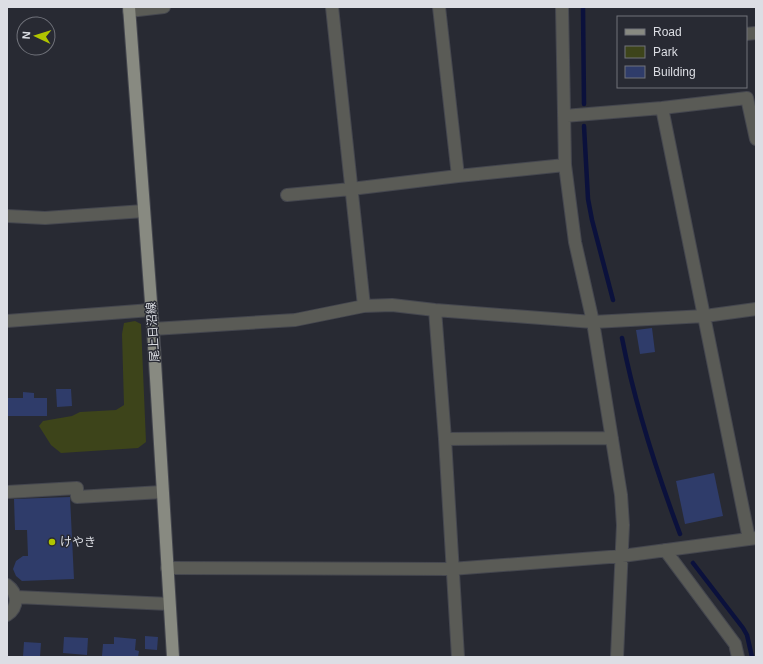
<svg xmlns="http://www.w3.org/2000/svg" width="763" height="664" font-family="Helvetica,'Noto Sans JP',sans-serif">
<style>
.green{fill:#3d441a}
.lines{fill:none;stroke-linecap:round;stroke-linejoin:round}
.stream{stroke:#0b113c;stroke-width:4.5}
.building{fill:#2f3c6a}
.minor-casing{stroke:#45474f;stroke-width:14}
.major-casing{stroke:#45474f;stroke-width:14}
.minor{stroke:#5a5b56;stroke-width:12}
.major{stroke:#888a81;stroke-width:12}
.poi-dot{fill:#b0c500;stroke:#282a33;stroke-width:1.5}
.labels{text-anchor:middle;dominant-baseline:central;stroke-width:3;stroke-linejoin:round;paint-order:stroke}
.street-label{font-size:12px;fill:#dcdee4;stroke:#282a33}
.poi-label{font-size:12px;fill:#dcdee4;stroke:#282a33;text-anchor:start}
</style>
<rect width="100%" height="100%" fill="#282a33"/>
<path class="green" d="M135,321l6,3 5,118 -8,6 -77,5 -10,-8 -12,-19 4,-5 29,-5 8,-4 36,-2 8,-5 -2,-71 2,-11z"/>
<g class="lines">
<path class="stream" d="M583,7l1,97
M584,126l4,73 4,21 21,80
M622,338c13,67 34,132 58,196
M693,563l50,65 4,7 5,22"/>
</g>
<path class="building" d="M652,328l3,24 -15,2 -4,-24z
M56,389h15l1,17 -15,1z
M23,392l11,1v5h13v18h-40v-18h16z
M714,473l9,43 -38,8 -9,-43z
M70,497l4,82 -52,2 -6,-5 -3,-7 3,-8 7,-5h5l-1,-26h-12l-1,-31z
M145,636l13,1 -1,13 -12,-1z
M64,637l24,1 -1,17 -24,-2z
M114,637l22,2 -1,11 4,1 -1,6 -36,-1 1,-12h11z
M24,642l17,1 -1,14h-17z"/>
<g class="lines">
<g class="minor-casing">
<path id="minor" d="M332,7l32,299
M439,7l19,169
M562,7l3,158 10,77 18,80 28,173 2,30 -6,132
M129,11l35,-4
M746,34l10,-1
M662,108l87,431
M564,116l98,-8 85,-10 9,41
M287,195l64,-6 107,-13 107,-11
M7,216l38,2 99,-7
M435,310l10,129 13,218
M7,321l144,-11
M153,329l142,-9 69,-14 28,-1 43,5 158,12 112,-6 51,-7
M445,439l167,-1
M7,492l70,-4v9l85,-5
M665,550l70,94 3,13
M167,568l284,1 171,-13 134,-18
M7,585c11,8 12,22 0,30
M16,597l153,7"/>
</g>
<g class="major-casing">
<path id="major" d="M129,7l24,322 20,328"/>
</g>
<use href="#minor" class="minor"/>
<use href="#major" class="major"/>
</g>
<circle class="poi-dot" cx="52" cy="542" r="4"/>
<g class="labels">
<g class="street-label">
<text transform="translate(153 332) rotate(-94)">尾上日沼線</text>
</g>
<g class="poi-label">
<text x="60" y="542">けやき</text>
</g>
</g>
<rect width="763" height="664" fill="none" stroke="#dcdee4" stroke-width="16"/>
<rect x="617" y="16" width="130" height="72" fill="#282a33" stroke="#70727a"/>
<rect x="625" y="29" width="20" height="6" fill="#888a81" stroke="#70727a"/>
<text x="653" y="36" font-size="12" fill="#dcdee4">Road</text>
<rect x="625" y="46" width="20" height="12" fill="#3d441a" stroke="#70727a"/>
<text x="653" y="56" font-size="12" fill="#dcdee4">Park</text>
<rect x="625" y="66" width="20" height="12" fill="#2f3c6a" stroke="#70727a"/>
<text x="653" y="76" font-size="12" fill="#dcdee4">Building</text>
<g transform="translate(36 36) rotate(274)"><circle r="19" fill="#282a33" stroke="#70727a"/>
<path d="M0-3L7 15L0 10L-7 15Z" fill="#b0c500"/>
<text y="-6" font-size="11" font-weight="bold" text-anchor="middle" fill="#dcdee4">N</text>
</g>
</svg>
